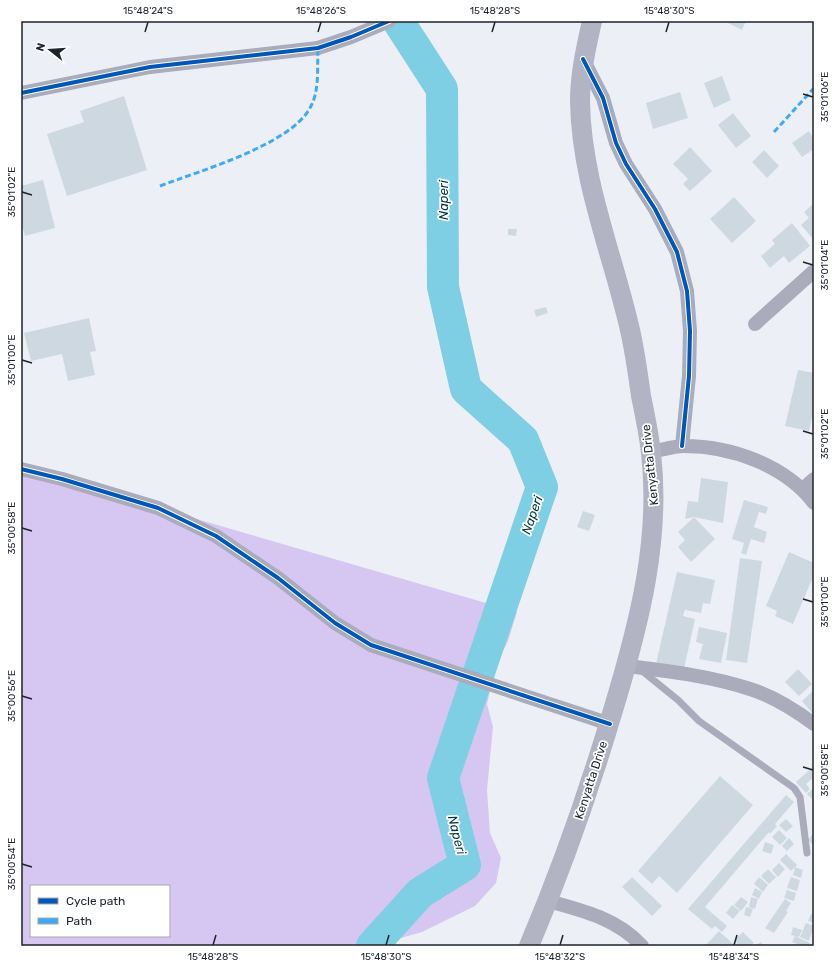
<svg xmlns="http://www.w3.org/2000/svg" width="835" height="967" font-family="Rubik,sans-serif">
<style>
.forest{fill:#d6c6f2;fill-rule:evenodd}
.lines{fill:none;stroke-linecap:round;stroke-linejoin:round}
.river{stroke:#7ecee4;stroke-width:32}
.building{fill:#ced8e1}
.service{stroke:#aaabbb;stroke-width:7}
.minor{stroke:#aaabbb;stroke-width:14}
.secondary{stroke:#b3b4c3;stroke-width:20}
.quiet{stroke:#3fa9f5;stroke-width:3;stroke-dasharray:6 3;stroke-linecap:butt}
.cycleway-casing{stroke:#fff;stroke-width:6}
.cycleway{stroke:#0057b8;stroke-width:4}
.ticks{fill:none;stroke:#1d232d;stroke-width:1.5}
.labels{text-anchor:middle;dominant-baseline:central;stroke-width:3.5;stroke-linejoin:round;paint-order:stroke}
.street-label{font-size:12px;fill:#1d232d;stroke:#fff}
.water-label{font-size:13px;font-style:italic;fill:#003440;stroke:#fff}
.neatline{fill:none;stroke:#1d232d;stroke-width:1.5}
.ticks-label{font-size:10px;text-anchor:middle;fill:#1d232d}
</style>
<rect width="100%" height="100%" fill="#ecf0f6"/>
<path class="forest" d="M21,468l496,144 -9,29 -12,23 -9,40 6,23 -6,63 3,43 11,25 -5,25 -21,23 -53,26 -32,9 -4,5h-365zM31,886h138v50h-138z"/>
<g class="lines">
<path class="river" d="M372,946l48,-53 45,-28 -22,-87 99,-291 -19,-47 -57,-51 -23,-102 -1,-198 -44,-68"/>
</g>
<path class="building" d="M724,21h22l-4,9z
M722,76l9,24 -17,8 -10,-25z
M680,92l8,26 -35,11 -7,-26z
M124,96l23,74 -80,26 -20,-62 37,-12 -4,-11z
M733,113l18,23 -15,12 -18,-23z
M809,131l5,9v9l-12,8 -10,-14z
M690,147l22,24 -22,20 -7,-7 5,-5 -15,-15z
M764,150l15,16 -12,12 -15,-16z
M43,180l12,48 -30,8 -4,-14v-36z
M734,197l22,24 -24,22 -22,-24z
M814,203v37l-13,-15 8,-7 -5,-6z
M792,223l18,23 -21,17 -5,-7 -14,12 -9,-12 14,-12 -3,-4z
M508,229h9l-1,7 -8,-1z
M546,307l2,6 -12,4 -2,-7z
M89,318l7,33 -6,1 5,23 -27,6 -6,-27 -31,7 -7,-28z
M798,370l16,3v34l-5,24 -24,-5z
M701,478l27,4 -5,41 -29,-6 -9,2 3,-18 10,1z
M744,500l24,7 -2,7 -7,-2 -5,15 13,5 -3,11 -13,-4 -5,16 -5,-2 3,-10 -12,-4z
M583,511l12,4 -6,16 -12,-4z
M694,517l21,22 -24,23 -13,-15 7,-7 -7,-8z
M789,552l25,11v12l-21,49 -18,-8 2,-5 -11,-5z
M740,558l22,3 -15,102 -21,-3z
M677,572l38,8 -5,24 -7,-1 -2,10 -16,-3 -2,6 12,3 -11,50 -28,-5z
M699,627l28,6 -6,30 -22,-4 4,-15 -7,-2z
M798,669l14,15 -13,12 -14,-14z
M814,690v25l-12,-14z
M814,766v11l-8,7 4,5 -4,4 -10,-11z
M720,776l33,29 -76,88 -18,-17 -7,8 -14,-13z
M812,789l2,2v10l-7,-7z
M786,795l8,7 -19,22 2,2 -7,8 -1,-2 -64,75 22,19 -5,6 -7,-6 -3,3 -24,-20z
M786,819l7,7 -7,6 -7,-7z
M779,830l8,8 -7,7 -8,-8z
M814,832v14l-6,-6z
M789,838l5,6 -7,7 -5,-5z
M765,842l9,3 -3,9 -9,-3z
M786,854l11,11 -6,6 -11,-11z
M779,863l6,6 -7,8 -6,-7z
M795,867l8,3 -2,8 -8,-3z
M768,869l8,8 -7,7 -8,-8z
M632,877l30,29 -10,10 -30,-29z
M759,877l9,8 -5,7 -9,-8z
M791,877l9,3 -3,11 -10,-3z
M755,888l7,4 -3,7 -7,-4z
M787,890l9,3 -2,8 -10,-3z
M741,897l7,5 -7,9 -7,-6z
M751,897l7,2 -3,10 -6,-2z
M785,899l6,4 -5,8 2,1 -14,21 -9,-5z
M732,905l8,6 -7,8 -7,-6z
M746,907l7,2 -3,8 -6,-2z
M811,914l3,2v7l-6,-2z
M806,923l8,3 -5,15 -9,-4z
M793,927l9,3 -3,7 -8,-2z
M719,931l13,12 3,3h-30z
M743,932l11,11 -4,3h-11l-5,-6z
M795,936l15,7 -1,3h-7l-10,-4z
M761,942l2,4h-9z"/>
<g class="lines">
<path class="service" d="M641,670l37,30 21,21 95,67 6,9 7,56"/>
<path class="minor" d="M583,59l20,39 13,45 10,21 29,45 22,43 10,39 3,40 -1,45 -7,70
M21,93l129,-26 168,-19 33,-11 38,-16
M755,324l59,-53
M651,452c11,-2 23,-6 33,-6 47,0 101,19 130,57
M21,469l41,10 96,29 58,28 62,42 57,45 36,22 239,79
M803,489l11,-10
M627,666c40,5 84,10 123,23 23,7 45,21 64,35
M548,901c34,9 70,18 94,45"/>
<path class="secondary" d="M529,946c33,-78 61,-158 85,-239 25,-83 47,-167 37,-254 -2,-19 -6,-38 -10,-57 -3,-22 -6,-44 -11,-66 -17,-75 -49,-150 -50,-229 0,-27 6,-53 12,-80"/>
<path class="quiet" d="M774,132l40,-44
M160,186c39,-15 130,-41 150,-78 10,-17 7,-41 8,-60"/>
<g class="cycleway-casing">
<path id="cycleway" d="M583,59l20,39 13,45 10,21 29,45 22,43 10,39 3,40 -1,45 -7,70
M21,93l129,-26 168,-19 33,-11 38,-16
M21,469l41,10 96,29 58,28 62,42 57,45 36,22 239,79"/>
</g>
<use href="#cycleway" class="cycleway"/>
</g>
<path class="ticks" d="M145,32l3,-10M318,32l3,-10M492,32l3,-10M666,32l3,-10M803,94l10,3M22,192l10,3M803,262l10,3M22,360l10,3M803,431l10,3M22,528l10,3M803,599l10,3M22,696l10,3M803,767l10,3M22,864l10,3M213,945l3,-10M386,945l3,-10M560,945l3,-10M734,945l3,-10"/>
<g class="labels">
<g class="street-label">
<text transform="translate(650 465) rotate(-96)">Kenyatta Drive</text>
<text transform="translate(591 780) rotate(-72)">Kenyatta Drive</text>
</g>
<g class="water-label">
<text transform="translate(443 200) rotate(-90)">Naperi</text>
<text transform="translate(532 515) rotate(-71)">Naperi</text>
<text transform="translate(457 835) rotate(76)">Naperi</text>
</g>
</g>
<rect width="835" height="967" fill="none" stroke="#ffffff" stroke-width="44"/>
<rect x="30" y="885" width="140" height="52" fill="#ffffff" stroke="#a5a7ab"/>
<rect x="38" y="898" width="20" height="6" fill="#0057b8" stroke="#a5a7ab"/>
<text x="66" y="905" font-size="12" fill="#1d232d">Cycle path</text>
<rect x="38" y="918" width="20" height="6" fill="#3fa9f5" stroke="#a5a7ab"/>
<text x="66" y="925" font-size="12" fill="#1d232d">Path</text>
<g transform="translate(50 50) rotate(287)" stroke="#ffffff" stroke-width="3" paint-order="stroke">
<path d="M0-3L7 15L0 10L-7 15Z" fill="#1d232d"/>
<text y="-6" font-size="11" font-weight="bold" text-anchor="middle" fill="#1d232d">N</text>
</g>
<rect x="22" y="22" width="791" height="923" class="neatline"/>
<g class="ticks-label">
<text x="148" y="14">15°48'24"S</text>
<text x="321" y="14">15°48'26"S</text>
<text x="495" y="14">15°48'28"S</text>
<text x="669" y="14">15°48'30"S</text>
<text transform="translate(824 97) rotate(-90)" y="4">35°01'06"E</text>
<text transform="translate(11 192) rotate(-90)" y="4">35°01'02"E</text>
<text transform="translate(824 265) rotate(-90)" y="4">35°01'04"E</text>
<text transform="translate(11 360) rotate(-90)" y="4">35°01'00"E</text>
<text transform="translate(824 434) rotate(-90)" y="4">35°01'02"E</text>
<text transform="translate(11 528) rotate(-90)" y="4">35°00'58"E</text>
<text transform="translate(824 602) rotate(-90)" y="4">35°01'00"E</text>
<text transform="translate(11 696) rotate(-90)" y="4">35°00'56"E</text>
<text transform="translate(824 770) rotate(-90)" y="4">35°00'58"E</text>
<text transform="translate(11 864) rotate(-90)" y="4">35°00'54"E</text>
<text x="213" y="960">15°48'28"S</text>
<text x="386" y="960">15°48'30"S</text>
<text x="560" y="960">15°48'32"S</text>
<text x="734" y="960">15°48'34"S</text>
</g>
</svg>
